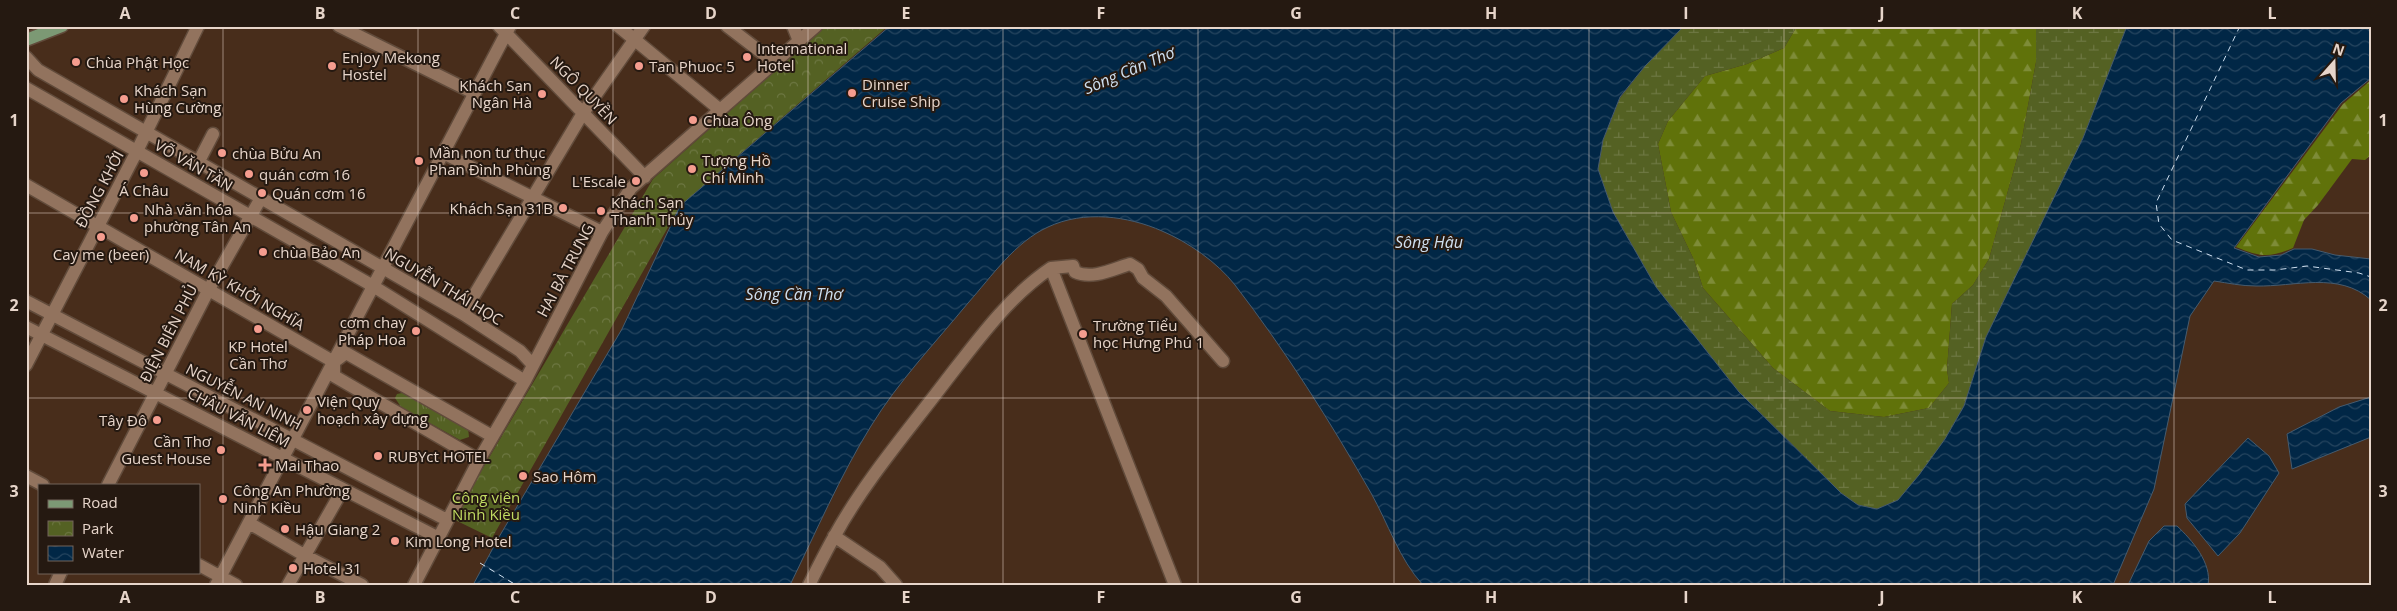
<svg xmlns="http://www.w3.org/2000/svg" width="2397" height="611" font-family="'Open Sans',sans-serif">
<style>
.grass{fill:url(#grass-tufts)}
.forest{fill:url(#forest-firs)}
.wetland{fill:url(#wetland-marsh)}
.park{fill:url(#park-crowns)}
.water{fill:url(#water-waves);stroke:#465b6e}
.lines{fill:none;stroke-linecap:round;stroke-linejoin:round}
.ferry{stroke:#cfe0f1;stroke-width:1;stroke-dasharray:6 5;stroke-linecap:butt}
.minor-casing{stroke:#614b3b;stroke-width:15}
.major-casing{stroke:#614b3b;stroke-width:15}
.minor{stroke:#92735e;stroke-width:12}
.major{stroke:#7c9974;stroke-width:12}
.grid{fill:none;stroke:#e7d5ca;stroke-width:1;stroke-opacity:0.55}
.poi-dot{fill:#f59d8f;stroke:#251911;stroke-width:2}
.labels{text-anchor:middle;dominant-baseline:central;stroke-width:4;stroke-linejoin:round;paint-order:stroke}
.poi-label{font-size:15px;fill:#e7d5ca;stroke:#251911;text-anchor:start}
.street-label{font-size:15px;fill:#e7d5ca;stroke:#251911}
.park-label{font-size:15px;fill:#c0db62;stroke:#251911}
.water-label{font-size:16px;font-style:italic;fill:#cfe0f1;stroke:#251911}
.neatline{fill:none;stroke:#e7d5ca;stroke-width:2}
.grid-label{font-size:16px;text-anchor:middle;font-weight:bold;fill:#e7d5ca}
</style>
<defs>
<pattern id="grass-tufts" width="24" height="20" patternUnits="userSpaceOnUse" patternTransform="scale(1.25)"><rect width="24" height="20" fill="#546123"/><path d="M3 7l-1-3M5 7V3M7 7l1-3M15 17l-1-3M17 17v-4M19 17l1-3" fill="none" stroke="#6d7742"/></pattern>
<pattern id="forest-firs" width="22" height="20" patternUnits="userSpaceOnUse" patternTransform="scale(1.25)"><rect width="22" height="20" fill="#60720a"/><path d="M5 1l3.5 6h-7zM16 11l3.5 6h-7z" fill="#7e8c38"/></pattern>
<pattern id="wetland-marsh" width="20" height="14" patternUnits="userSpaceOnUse" patternTransform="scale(1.25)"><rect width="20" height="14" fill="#546123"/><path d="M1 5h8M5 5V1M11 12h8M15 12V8" fill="none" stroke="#6d7742"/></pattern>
<pattern id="park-crowns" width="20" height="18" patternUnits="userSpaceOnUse" patternTransform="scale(1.25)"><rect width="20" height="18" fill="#546123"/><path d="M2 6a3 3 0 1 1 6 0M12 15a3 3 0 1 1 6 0" fill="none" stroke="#6d7742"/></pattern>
<pattern id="water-waves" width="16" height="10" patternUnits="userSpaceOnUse" patternTransform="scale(1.25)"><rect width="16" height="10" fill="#012746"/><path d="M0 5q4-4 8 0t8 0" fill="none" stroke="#26455f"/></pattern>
</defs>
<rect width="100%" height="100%" fill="#482d1b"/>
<path class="grass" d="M402,393l6,1 60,34 1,9 -9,3 -59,-33 -6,-9 2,-4z"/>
<path class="forest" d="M1797,26h239v36l-15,82 -32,115 -16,26 -21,19 -5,65 2,14 -20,25 -45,9 -54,-6 -57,-43 -70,-80 -9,-28 -23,-48 -13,-68 10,-23 37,-45 42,-12 37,-16z
M2371,80v75l-6,5 -13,-1 -34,46 -14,15 -11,28c-24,10 -33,9 -57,-1l107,-143z"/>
<path class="wetland" d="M1684,26h113l-13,22 -37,16 -42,12 -37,45 -10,23 13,68 23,48 9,28 70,80 57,43 54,6 45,-9 20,-25 -2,-14 5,-65 21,-19 16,-26 32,-115 15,-82v-36h91l-44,112 -97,199 -22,69 -19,33 -26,37 -21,24 -21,9 -19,-4 -17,-12 -102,-101 -83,-105 -43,-75 -15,-43 5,-29 17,-42 25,-32z"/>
<path class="park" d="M826,26h62l-208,180 -188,332 -39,-19 200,-340z"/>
<path class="water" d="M890,26h794l-39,40 -25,31 -17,43 -5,29 15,43 43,75 83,105 102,101 17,12 19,4 21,-9 21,-25 26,-36 19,-33 22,-69 97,-199 44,-112h244v52l-30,25 -107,145 25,9 22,-2 13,-6h18l23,6 36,4v41c-32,-29 -77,-13 -115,-14 -15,0 -28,-3 -42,-5l-24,35 -36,173 -41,96h-690c-24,-26 -35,-62 -52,-92 -41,-72 -86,-143 -136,-208 -18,-23 -47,-43 -73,-54 -34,-15 -78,-21 -114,-4 -33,15 -56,49 -80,76 -33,40 -70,79 -97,123 -31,50 -55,106 -81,159h-317l26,-48 123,-208 58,-123z
M2371,397v40l-79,32 -5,-35 52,-27z
M2248,438l21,18 10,17 -39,60 -22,23 -31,-38 -2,-14z
M2164,526h13c15,14 35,37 31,59h-80l21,-44z"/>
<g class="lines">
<path class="ferry" d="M2240,26l-84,177 3,21 13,16 75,30h28l32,-4 52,7 12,4
M480,563l36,22"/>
<g class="minor-casing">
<path id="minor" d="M339,26l135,67
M499,26l146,151
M618,26l101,83
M727,26l48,37
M793,26l6,15
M26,57l12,13 425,244 57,37 13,14
M26,88l347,198 152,95
M443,153l159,79
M199,161l14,-27
M26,185l308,177
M1051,268l22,-2 2,6c18,8 38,-3 55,-8l8,5 5,9 23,18 57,65
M26,301l421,219
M463,314l120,-201 61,-87
M26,327l411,210
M334,362l12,-9 146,83
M334,362v14l145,84
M26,365l111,-214 61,-125
M26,476l17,9
M108,485l101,-196 52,-91
M249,523l55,32 58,30
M834,536l46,31 16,18
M199,565l37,20
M55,585l6,-13
M216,585l294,-559
M288,585l55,-96
M414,585l65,-125 46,-79 77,-149 29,-44 185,-162
M809,585c8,-16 16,-32 25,-48 30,-55 73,-105 111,-155 31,-40 64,-86 106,-114l124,317"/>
</g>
<g class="major-casing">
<path id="major" d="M26,40l36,-14"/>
</g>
<use href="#minor" class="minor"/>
<use href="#major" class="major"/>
</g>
<path class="grid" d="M223,26v559M418,26v559M613,26v559M808,26v559M1003,26v559M1198,26v559M1394,26v559M1589,26v559M1784,26v559M1979,26v559M2174,26v559M26,213h2345M26,398h2345"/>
<g class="poi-dot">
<circle cx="747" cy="57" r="5"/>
<circle cx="76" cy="62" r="5"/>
<circle cx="332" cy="66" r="5"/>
<circle cx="639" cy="66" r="5"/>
<circle cx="852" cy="93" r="5"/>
<circle cx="542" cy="94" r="5"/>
<circle cx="124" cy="99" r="5"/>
<circle cx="693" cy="120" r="5"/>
<circle cx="222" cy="153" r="5"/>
<circle cx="419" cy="161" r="5"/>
<circle cx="692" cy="169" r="5"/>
<circle cx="144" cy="173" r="5"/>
<circle cx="249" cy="174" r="5"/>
<circle cx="636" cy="181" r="5"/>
<circle cx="262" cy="193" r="5"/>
<circle cx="563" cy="208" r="5"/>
<circle cx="601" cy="211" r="5"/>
<circle cx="134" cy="218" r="5"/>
<circle cx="101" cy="237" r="5"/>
<circle cx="263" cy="252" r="5"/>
<circle cx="258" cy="329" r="5"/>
<circle cx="416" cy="331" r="5"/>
<circle cx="1083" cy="334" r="5"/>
<circle cx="307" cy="410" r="5"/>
<circle cx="157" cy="420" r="5"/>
<circle cx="221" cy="450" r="5"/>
<circle cx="378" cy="456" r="5"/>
<path d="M262.5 457.5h5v5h5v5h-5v5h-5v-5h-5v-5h5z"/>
<circle cx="523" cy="476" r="5"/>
<circle cx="223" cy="499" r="5"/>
<circle cx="285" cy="529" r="5"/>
<circle cx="395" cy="541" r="5"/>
<circle cx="293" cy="568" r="5"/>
</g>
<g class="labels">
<g class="poi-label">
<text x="757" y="48">International<tspan x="757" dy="17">Hotel</tspan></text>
<text x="342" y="57">Enjoy Mekong<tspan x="342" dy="17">Hostel</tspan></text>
<text x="86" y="62">Chùa Phật Học</text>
<text x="649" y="66">Tan Phuoc 5</text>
<text x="862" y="84">Dinner<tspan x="862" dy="17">Cruise Ship</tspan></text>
<text x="532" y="85" text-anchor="end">Khách Sạn<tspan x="532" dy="17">Ngân Hà</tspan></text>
<text x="134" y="90">Khách Sạn<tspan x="134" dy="17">Hùng Cường</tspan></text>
<text x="703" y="120">Chùa Ông</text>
<text x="429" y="152">Mần non tư thục<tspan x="429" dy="17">Phan Đình Phùng</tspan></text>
<text x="232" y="153">chùa Bửu An</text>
<text x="702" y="160">Tượng Hồ<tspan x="702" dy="17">Chí Minh</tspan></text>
<text x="259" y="174">quán cơm 16</text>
<text x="626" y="181" text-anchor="end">L'Escale</text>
<text x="144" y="190" text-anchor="middle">Á Châu</text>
<text x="272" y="193">Quán cơm 16</text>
<text x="611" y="202">Khách Sạn<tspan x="611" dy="17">Thanh Thủy</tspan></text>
<text x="553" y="208" text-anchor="end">Khách Sạn 31B</text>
<text x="144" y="209">Nhà văn hóa<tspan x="144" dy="17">phường Tân An</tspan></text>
<text x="273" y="252">chùa Bảo An</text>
<text x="101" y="254" text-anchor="middle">Cay me (beer)</text>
<text x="406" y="322" text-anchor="end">cơm chay<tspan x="406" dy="17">Pháp Hoa</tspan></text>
<text x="1093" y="325">Trường Tiểu<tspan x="1093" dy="17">học Hưng Phú 1</tspan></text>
<text x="258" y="346" text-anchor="middle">KP Hotel<tspan x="258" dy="17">Cần Thơ</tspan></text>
<text x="317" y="401">Viện Quy<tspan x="317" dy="17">hoạch xây dựng</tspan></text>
<text x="147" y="420" text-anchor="end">Tây Đô</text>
<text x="211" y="441" text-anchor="end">Cần Thơ<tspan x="211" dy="17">Guest House</tspan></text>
<text x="388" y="456">RUBYct HOTEL</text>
<text x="275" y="465">Mai Thao</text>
<text x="533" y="476">Sao Hôm</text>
<text x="233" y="490">Công An Phường<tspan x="233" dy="17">Ninh Kiều</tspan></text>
<text x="295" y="529">Hậu Giang 2</text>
<text x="405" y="541">Kim Long Hotel</text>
<text x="303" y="568">Hotel 31</text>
</g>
<g class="street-label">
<text transform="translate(584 90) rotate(46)">NGÔ QUYỀN</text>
<text transform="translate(194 165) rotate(30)">VÕ VĂN TẦN</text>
<text transform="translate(99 189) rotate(-62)">ĐỒNG KHỞI</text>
<text transform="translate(565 270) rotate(-62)">HAI BÀ TRƯNG</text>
<text transform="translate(444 286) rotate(31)">NGUYỄN THÁI HỌC</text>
<text transform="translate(240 289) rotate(30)">NAM KỲ KHỞI NGHĨA</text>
<text transform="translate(168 333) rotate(-63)">ĐIỆN BIÊN PHỦ</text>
<text transform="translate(244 396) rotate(27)">NGUYỄN AN NINH</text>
<text transform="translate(239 417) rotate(27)">CHÂU VĂN LIÊM</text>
</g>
<g class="park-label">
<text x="486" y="497">Công viên<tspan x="486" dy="17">Ninh Kiều</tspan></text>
</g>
<g class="water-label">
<text transform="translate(1129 70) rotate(-23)">Sông Cần Thơ</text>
<text x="1429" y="242">Sông Hậu</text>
<text x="794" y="294">Sông Cần Thơ</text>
</g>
</g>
<rect width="2397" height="611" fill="none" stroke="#251911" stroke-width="55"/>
<rect x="38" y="484" width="162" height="90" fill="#251911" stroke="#73645b"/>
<rect x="48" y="500" width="25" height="8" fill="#7c9974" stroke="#73645b"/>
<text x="82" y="508" font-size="15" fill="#e7d5ca">Road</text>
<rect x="48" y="521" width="25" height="15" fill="url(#park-crowns)" stroke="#73645b"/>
<text x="82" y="534" font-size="15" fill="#e7d5ca">Park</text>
<rect x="48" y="546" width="25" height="15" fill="url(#water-waves)" stroke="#73645b"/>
<text x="82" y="558" font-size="15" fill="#e7d5ca">Water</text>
<g transform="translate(2334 62) rotate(20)" stroke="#251911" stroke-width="4" paint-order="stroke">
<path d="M0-4L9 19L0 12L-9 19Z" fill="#e7d5ca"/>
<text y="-8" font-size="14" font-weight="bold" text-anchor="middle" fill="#e7d5ca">N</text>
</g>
<rect x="28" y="28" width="2342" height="556" class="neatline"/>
<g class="grid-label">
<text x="125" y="19">A</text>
<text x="320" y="19">B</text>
<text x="515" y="19">C</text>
<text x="711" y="19">D</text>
<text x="906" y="19">E</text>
<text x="1101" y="19">F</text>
<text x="1296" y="19">G</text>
<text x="1491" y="19">H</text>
<text x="1686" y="19">I</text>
<text x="1882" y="19">J</text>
<text x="2077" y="19">K</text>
<text x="2272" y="19">L</text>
<text x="14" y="126">1</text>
<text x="2383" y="126">1</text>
<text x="14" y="311">2</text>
<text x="2383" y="311">2</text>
<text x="14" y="497">3</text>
<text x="2383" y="497">3</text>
<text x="125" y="603">A</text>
<text x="320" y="603">B</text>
<text x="515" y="603">C</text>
<text x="711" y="603">D</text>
<text x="906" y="603">E</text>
<text x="1101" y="603">F</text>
<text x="1296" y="603">G</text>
<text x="1491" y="603">H</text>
<text x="1686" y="603">I</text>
<text x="1882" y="603">J</text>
<text x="2077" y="603">K</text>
<text x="2272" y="603">L</text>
</g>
</svg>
